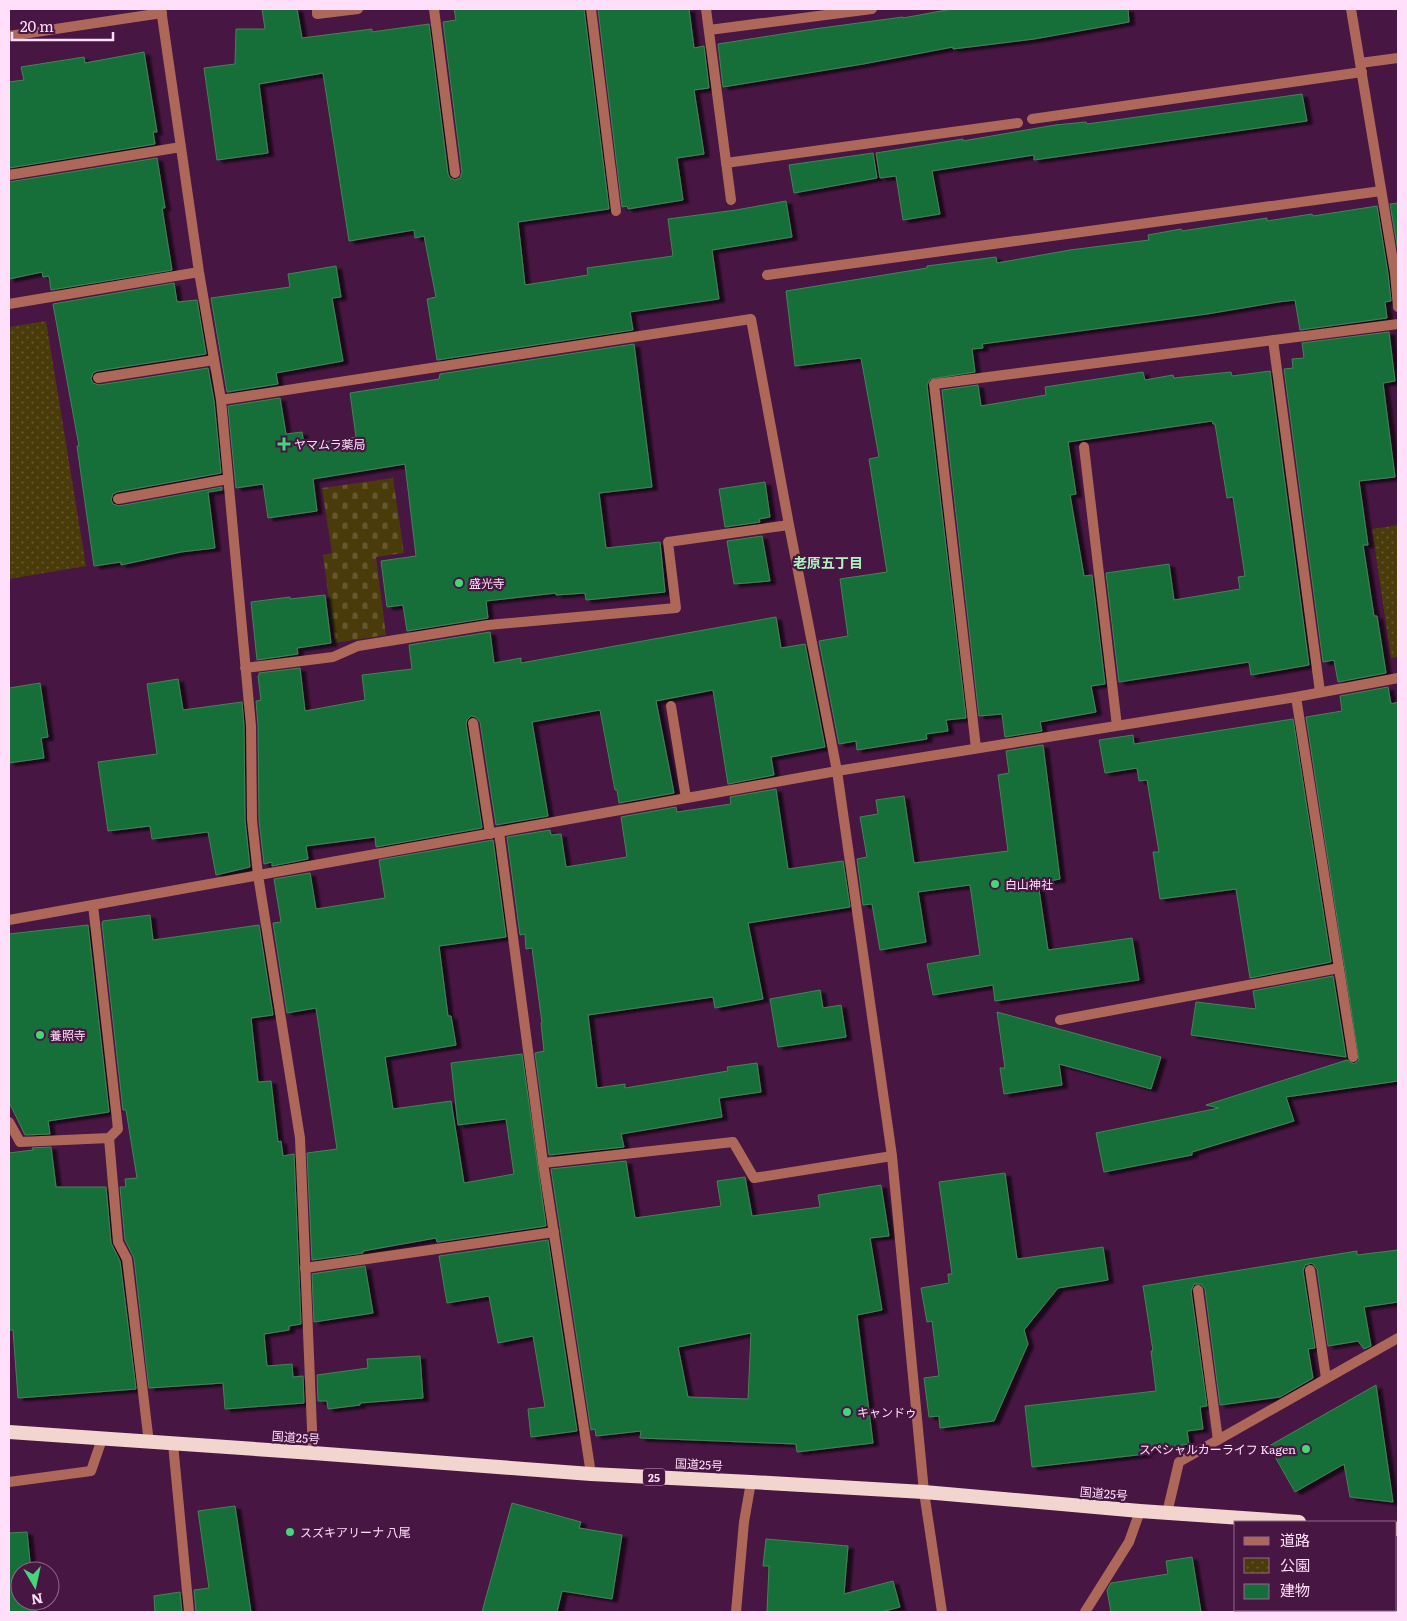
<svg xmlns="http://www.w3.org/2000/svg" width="1407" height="1621" font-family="Literata,'Noto Sans JP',serif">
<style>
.cemetery{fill:url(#cemetery-stones)}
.park{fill:url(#park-dots)}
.building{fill:#156e39;stroke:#438456;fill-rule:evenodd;filter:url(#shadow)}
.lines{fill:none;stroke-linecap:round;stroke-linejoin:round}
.service{stroke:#ae685a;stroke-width:10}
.minor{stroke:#ae685a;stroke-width:10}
.trunk{stroke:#f2d5cf;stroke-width:14}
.poi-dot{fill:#44d77a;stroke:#481643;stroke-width:2}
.labels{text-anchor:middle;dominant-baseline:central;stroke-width:4.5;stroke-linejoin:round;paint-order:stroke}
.shield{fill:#481643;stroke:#c8a3c2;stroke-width:1}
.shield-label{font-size:11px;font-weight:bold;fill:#ffdff9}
.poi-label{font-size:12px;fill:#ffdff9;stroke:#481643;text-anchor:start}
.street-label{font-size:12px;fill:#ffdff9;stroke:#481643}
.neighbourhood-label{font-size:14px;font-weight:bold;fill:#aef4bf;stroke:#481643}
</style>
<defs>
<pattern id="cemetery-stones" width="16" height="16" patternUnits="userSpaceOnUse" patternTransform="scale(1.25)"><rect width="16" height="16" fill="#4a3c0a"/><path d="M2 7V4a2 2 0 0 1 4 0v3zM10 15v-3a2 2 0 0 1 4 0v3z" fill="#65582e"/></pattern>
<pattern id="park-dots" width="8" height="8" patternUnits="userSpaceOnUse" patternTransform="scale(1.25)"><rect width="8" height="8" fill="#4a3c0a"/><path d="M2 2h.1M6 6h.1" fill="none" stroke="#65582e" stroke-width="1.8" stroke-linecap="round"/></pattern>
<filter id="shadow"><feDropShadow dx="5.5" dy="3" stdDeviation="1" flood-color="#0009"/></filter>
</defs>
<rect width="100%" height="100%" fill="#481643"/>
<path class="cemetery" d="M393,478l11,75 -28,4 10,78 -51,8 -12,-88 9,-2 -10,-65z"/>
<path class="park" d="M46,321l40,245 -77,13v-252z
M1398,525v132l-7,1 -19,-129z"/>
<path class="building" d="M262,9h35l5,29 70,-9v3l57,-8 19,150 2,4 5,2 5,-2 2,-6 -19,-150 13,-2 -2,-11h130l25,200 -91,13 7,63 63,-10 -1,-7 86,-12 -5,-37 68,-9 50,-9 6,36 -80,13 7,49 -89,13 3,18 -196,30 -10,-61 9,-2 -12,-61 -9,2 -1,-8 -65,11 -26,-168 -64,11 9,69 -51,7 -13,-92 31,-4 1,-35h29z
M598,9h91l5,39 10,-2 5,42 -15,2 10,64 -27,4 6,42 -55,9 -1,-3 -5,1z
M952,9h176l1,13 -95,17 -81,10v-2l-90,17 -140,23 -5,-43 96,-15 89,-12v1z
M144,52l13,80h-4l2,12 -146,24v-86l15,-2 -3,-13 63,-10 1,6z
M1302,94l5,27 -273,39v-5l-102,16 8,43 -37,6 -7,-44 -16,2 -4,-25 87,-14v2l92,-16 31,-3 1,2z
M873,153l4,25 -83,15 -5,-28z
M157,158l8,50h-3l10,62 -121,20 -2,-14 -6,1 -1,-5 -33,7v-97z
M1398,203v48l-8,-47z
M1377,206l11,68 3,27 -6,1 2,16 -87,12 -5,-30 -17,2 -71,12 -225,30 1,4 -11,1 3,23 -45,7 -3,6 39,333 -20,2 2,11 -22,3 1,5 -70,11 -1,-9 -17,3 -20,-103 29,-5 -8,-57 47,-7 -18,-113 10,-2 -18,-99 -66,8 -9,-75 141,-23v-2l69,-9 1,6 73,-13 79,-10 -1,-5 33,-6 1,2 85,-13v3l45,-7 1,2z
M336,266l5,31 -9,1 11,63 -67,12 2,11 -51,8 -16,-94 79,-11 -2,-13z
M174,283l3,19 20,-2 9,54 -109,17 -4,2 -2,6 2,4 6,2 109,-17 6,33 7,72 -104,19 -4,2 -2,6 2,4 6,2 103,-19v3l-14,2 7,56 -34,4 -60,13v-3l-27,4 -17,-120h2l-26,-142z
M1389,332l6,49 -12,2 12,94 -36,4 9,64h-5l11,71h3l9,57 -48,9 -4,-22 -11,2 -39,-293 9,-1 -1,-9 12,-1 -2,-15z
M634,344l18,143 -53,6 7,55 54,-6 5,50 -79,8 -1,-7 -29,2v-2l-70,8 2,17 -81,13 -4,-26 -16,2 -6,-46 35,-5 -11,-92 -92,15 4,32 -49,7 -5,-34 -27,4 -8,-82 52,-8 6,36 16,-2 2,13 52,-8 -6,-44 89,-14 1,-5z
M1270,371l39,294 -58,10 -2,-13 -130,20 -13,-109 63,-9 5,36 66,-11 -2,-12 7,-1 -12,-79 -6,1 -12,-74h-2l-1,-3 -144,21 8,52 -6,1 14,81 8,-1 13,109 -14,2 5,26 -56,10 2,9 -37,6 -3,-23 -23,2 -37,-326 36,-5 3,21 65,-11 -1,-8 98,-15 2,8 28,-5 1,3 57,-6 1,4z
M765,482l5,35 -11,2 1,3 -35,5 -6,-38z
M762,536l8,45 -36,3 -7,-43z
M325,595l6,48 -34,5 1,6 -41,6 -6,-58 39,-5v2z
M776,617l5,31 24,-4 20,103 -54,10 3,18 -46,9 -15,-94 -57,11 18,92 -55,10 -2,-13h-2l-15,-80 -68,12 16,94 -52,9 -16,-103 -4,-5 -5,-1 -4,4 -1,4 16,104 -106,19 -1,-10 -69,9 2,13 -36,7v-4l-8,2 -5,-44 -1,-94 -2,-25 5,-1 -3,-24h1v-3l41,-5 5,43 60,-11 -3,-25 50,-6 -3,-24 81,-13 4,31 27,-5v5z
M178,679l5,31 59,-8 2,24 1,94 5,47 -34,8 -8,-43 -56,7 -2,-13 -42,5 -10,-69 59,-8 -10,-70z
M40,683l8,54 -7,1 3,20 -35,5v-75z
M1388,687l3,17 7,-2v379l-112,16 8,24 -102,31v3l-88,17 -8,-39 123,-25 -13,-3 141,-45 7,4 5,-4 -53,-343 36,-6 -2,-15z
M1293,719l38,243 -81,16 -14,-89 -76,10 -7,-47h6l-12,-72 -8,1 -2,-13 -32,5 -6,-33 34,-5 1,9z
M1043,745l17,134 -22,4 10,67 84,-12 7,42 -144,21 -2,-16 -60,10 -6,-31 53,-9 -10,-70 -52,7 8,50 -46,8 -8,-46 -9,1 -6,-46 10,-2 -7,-40 18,-3 -2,-14 28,-4 10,67 94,-12 -10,-76 11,-2 -3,-22z
M776,789l12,80 55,-8 7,46 -102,16 15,76 -48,9 -2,-11 -125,18 9,73 28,-4v4l103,-17 -1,-4 30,-4 4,29 -42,6 3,19 -101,17 3,13 -75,8 -14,-102 9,-2 -3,-28h1l-10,-75 -6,1 -1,-15 -5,1 -13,-98 43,-7 1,5 10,-1 5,33 61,-10 -6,-40 55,-10 1,5 54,-8 -1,-7z
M493,840l13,97 -67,9 9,70h3l5,29 -71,12 8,52 58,-8 13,82 50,-9 -8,-55 -48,6 -7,-62 71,-9 24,172 -109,16 -1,-4 -73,13v2l-51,7 -5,-107 30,-4 -21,-141 -29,5 -14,-90 8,-1 -7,-43 36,-6 6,36 69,-11 -6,-38z
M150,915l3,25 106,-15 14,90 -22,3 7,64 13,-1 7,61 3,-1 2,15 11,-2 7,170 -12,2v4l-25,4 3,32 25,-2 1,13 10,-1 1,27 -79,6 -2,-26 -74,5 -15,-130 -9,-18 -5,-53h6l-1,-8 12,-1 -11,-68h-3l-21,-187 1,-2z
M88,925l21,187 -61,9 2,13 -25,1 -16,-33v-168z
M1333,976l13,81 -155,-22 5,-33 60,7 -3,-18z
M820,990l3,18 18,-3 5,32 -68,10 -8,-48z
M997,1012l164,45 -10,32 -92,-25 3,21 -58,9 -4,-26h5z
M51,1147l5,40h50l5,56 9,18 16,128 -118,9 -5,-68h-4v-177l24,-3 -1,-2z
M626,1161l9,57 86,-12 -4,-25 28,-4 7,39 68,-9 -2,-12 63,-10 8,51 -19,2 12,72 -25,5 16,128 -76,9 -1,-8 -156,-6 1,-7 -45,5 -1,-7 -4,1 -40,-261zM751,1333l-3,66 -60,-2 -10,-50z
M1005,1173l12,86 86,-12 5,33 -50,8 -34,42 4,14 -34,77 -54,7 -1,-12 -10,1 -5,-39 15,-2 -7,-55 -5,1 -6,-34 28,-5 -1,-9h4l-13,-92z
M548,1240l29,191 -46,6 -3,-28 17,-2 -12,-71 -35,7 -9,-47 -42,7 -8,-47z
M1398,1250v52l-34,5 7,39 -7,3 -6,-8 -30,5 -11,-77 -5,-6 -7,2 -2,6 12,77 -7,1 5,29 -33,19 -60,8 -15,-116 -4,-5h-7l-3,7 16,115 -7,1 3,22 -16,2 2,13 -43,6v4l-114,13 -7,-61 131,-15 -5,-40h2l-10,-65 214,-35v4z
M365,1266l8,47 -59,9 -2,-48z
M420,1356l3,42 -63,5v2l-32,4 -1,-8h-9l-1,-26 51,-7 -1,-9z
M1376,1385l17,117 -43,-5 -6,-33 -49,28 -26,-46z
M512,1503l69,19 -2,6 43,7 -10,64 -50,-8 -5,21h-75z
M235,1506l16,106h-55l-2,-22 15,-2 -11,-77z
M27,1532l4,39h-11v30h15l1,11h-27v-79z
M766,1539l82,7 -4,48 49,-13 7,26 -19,5h-114l2,-46h-6z
M1192,1557l9,55h-90l-4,-22 4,-7 57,-9 -2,-13z
M180,1592l2,20h-27l-1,-16z"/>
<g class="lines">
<path class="service" d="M9,36l153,-23
M1032,119l330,-47
M726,163l292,-40
M767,275l614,-84
M98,378l116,-18
M671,706l15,92
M473,723l17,111
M305,1268l249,-36
M1310,1270l16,108
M1198,1290l20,150"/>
<path class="minor" d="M161,9l38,263 22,128 30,326 1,94 6,55 42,263 13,315
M317,9v5l41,-5
M434,9l21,164
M591,9l25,202
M706,9l25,191
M1351,9l44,264 3,34
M709,30l163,-21
M1360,63l38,-5
M9,175l172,-28
M9,304l190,-32
M1273,340l47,352
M221,400l530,-81 38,206 48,246 55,385 32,336 18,120
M1084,447l33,279
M118,499l110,-20
M245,668l88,-11 25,-11 130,-21 188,-17 -8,-66 121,-17
M1296,697l57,360
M976,748l-42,-364 464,-60
M499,832l44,331 48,311
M93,905l25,224 -9,9
M9,920l828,-149 459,-74 102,-19
M1060,1020l279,-52
M9,1122l11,20 89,-4 9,104 9,17 22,184
M543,1163l190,-21 21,36 138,-22
M173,1444l16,168
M9,1482l82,-11 11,-32
M1167,1513l12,-51 219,-124
M736,1612l8,-90 7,-40
M1085,1612l44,-70 11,-31"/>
<path class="trunk" d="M9,1432l304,21 278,21 160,8 173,10 216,19 159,11
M1396,1529h2"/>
</g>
<g class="poi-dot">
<path d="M281.5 436.5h5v5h5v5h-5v5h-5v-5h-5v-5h5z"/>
<circle cx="459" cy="583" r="5"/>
<circle cx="995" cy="884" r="5"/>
<circle cx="40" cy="1035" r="5"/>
<circle cx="847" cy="1412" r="5"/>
<circle cx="1306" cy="1449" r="5"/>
<circle cx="290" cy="1532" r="5"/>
</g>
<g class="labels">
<rect class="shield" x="643" y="1468.5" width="22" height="17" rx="4"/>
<g class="shield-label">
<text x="654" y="1477">25</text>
</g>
<g class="poi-label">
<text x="294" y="444">ヤマムラ薬局</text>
<text x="469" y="583">盛光寺</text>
<text x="1005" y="884">白山神社</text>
<text x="50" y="1035">養照寺</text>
<text x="857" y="1412">キャンドゥ</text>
<text x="1296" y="1449" text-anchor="end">スペシャルカーライフ Kagen</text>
<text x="300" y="1532">スズキアリーナ 八尾</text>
</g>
<g class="street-label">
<text transform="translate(296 1437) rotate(4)">国道25号</text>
<text transform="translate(699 1464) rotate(3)">国道25号</text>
<text transform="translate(1104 1493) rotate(5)">国道25号</text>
</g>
<g class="neighbourhood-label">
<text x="828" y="562">老原五丁目</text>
</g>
</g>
<rect width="1407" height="1621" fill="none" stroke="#ffdff9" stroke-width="20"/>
<rect x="1234" y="1521" width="162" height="90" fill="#481643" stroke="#91668c"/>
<rect x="1244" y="1537" width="25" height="8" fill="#ae685a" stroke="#91668c"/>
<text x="1280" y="1546" font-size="15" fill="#ffdff9">道路</text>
<rect x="1244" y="1558" width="25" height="15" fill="url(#park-dots)" stroke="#91668c"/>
<text x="1280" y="1571" font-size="15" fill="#ffdff9">公園</text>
<rect x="1244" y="1584" width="25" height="15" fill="#156e39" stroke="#91668c"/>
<text x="1280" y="1596" font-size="15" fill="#ffdff9">建物</text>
<g transform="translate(35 1586) rotate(171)"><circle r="24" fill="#481643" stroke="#91668c"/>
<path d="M0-4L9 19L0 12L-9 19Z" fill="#44d77a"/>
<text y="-8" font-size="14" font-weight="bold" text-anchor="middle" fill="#ffdff9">N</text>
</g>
<path d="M12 32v8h101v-8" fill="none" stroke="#ffdff9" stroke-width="2.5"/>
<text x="20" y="32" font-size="15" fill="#ffdff9" stroke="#481643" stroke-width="4" paint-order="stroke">20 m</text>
</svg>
